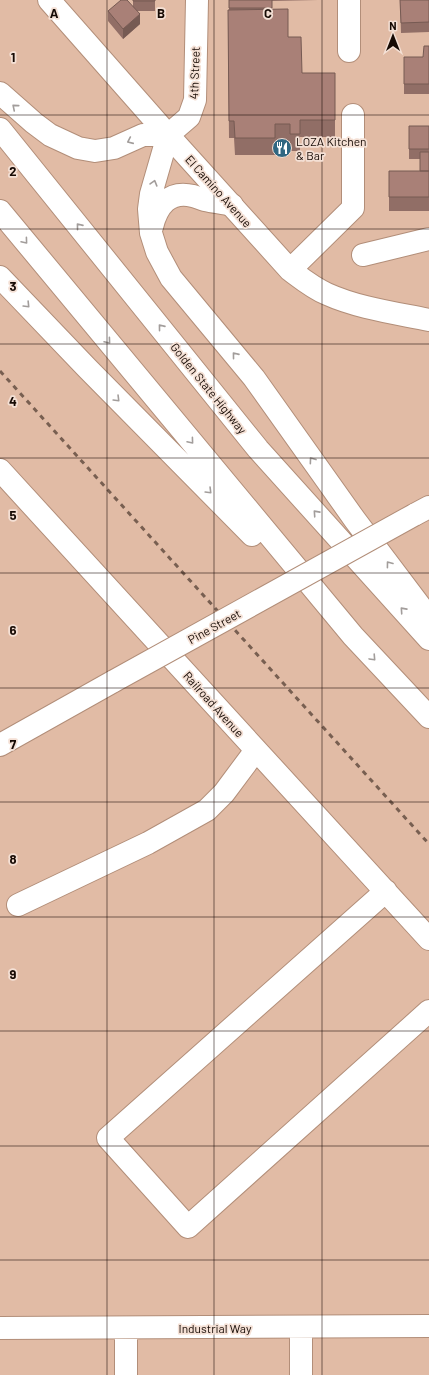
<svg xmlns="http://www.w3.org/2000/svg" width="429" height="1375" font-family="Barlow,sans-serif">
<style>
.lines{fill:none;stroke-linecap:round;stroke-linejoin:round}
.minor-casing{stroke:#b28e79;stroke-width:24}
.highway-casing{stroke:#b28e79;stroke-width:24}
.minor{stroke:#fff;stroke-width:22}
.highway{stroke:#fff;stroke-width:22}
.rail{stroke:#785f51;stroke-width:3;stroke-dasharray:5 5;stroke-linecap:butt}
.minor-bridge-casing{stroke:#b28e79;stroke-width:24;stroke-linecap:butt}
.minor-bridge{stroke:#fff;stroke-width:22}
.wall{fill:#916e66}
.shaded-wall{fill:#765a53}
.building{fill:#a98077;stroke:#765a53}
.oneway{stroke:#a29d9b}
.grid{fill:none;stroke:#160a04;stroke-width:1;stroke-opacity:0.55}
.labels{text-anchor:middle;dominant-baseline:central;stroke-width:3.5;stroke-linejoin:round;paint-order:stroke}
.street-label{font-size:12px;fill:#160a04;stroke:#f4e0d5}
.poi-label{font-size:12px;fill:#160a04;stroke:#f4e0d5;text-anchor:start}
.grid-label{font-size:13px;text-anchor:middle;font-weight:bold;fill:#160a04;stroke:#f4e0d5;stroke-width:3.5;stroke-linejoin:round;paint-order:stroke}
</style>
<rect width="100%" height="100%" fill="#e1bba5"/>
<g class="lines">
<g class="minor-casing">
<path id="minor" d="M49,0l119,135 122,135c12,9 23,18 37,24 31,14 68,19 102,26
M349,0v51
M168,135l21,-18 6,-17 2,-100
M363,255l66,-16
M290,270l63,-62v-93
M0,470l429,469
M414,515l15,-8
M0,745l114,-64
M386,891l-278,247 80,89 241,-216
M18,905l130,-62 59,-33 17,-17 32,-43
M0,1328l429,-2
M126,1328v47
M301,1375v-47"/>
</g>
<g class="highway-casing">
<path id="highway" d="M0,93l34,30 16,12 28,13 17,3 19,-3 29,-13h25l-17,59 -2,15 2,24 6,19 14,26 83,100 101,142 74,98
M0,129l258,320 171,190
M0,211l353,425 76,81
M152,227c5,-21 17,-37 41,-31 4,1 8,3 12,4 9,2 18,3 27,5
M0,277l87,91 165,167"/>
</g>
<use href="#minor" class="minor"/>
<use href="#highway" class="highway"/>
<path class="rail" d="M0,371l429,473"/>
<g class="minor-bridge-casing">
<path id="minor-bridge" d="M114,681l300,-166"/>
</g>
<use href="#minor-bridge" class="minor-bridge"/>
</g>
<path class="wall" d="M133,0h22v11h-18l3,13 -17,15 -15,-18v-10l25,-5z
M229,0h89l-46,1v9l16,27 14,36h33v64h-35v14h-10v-10h-15v14h-40l-1,-17h-5l-1,-111 1,-17z
M400,0h29v32l-28,1z
M429,46v48h-25v-37h19z
M409,126h20v85h-40v-40h31v-12h-11z"/>
<path class="shaded-wall" d="M140,14v10l-17,15v-10z"/>
<path class="building" d="M121,0h6l13,14 -17,15 -15,-18z
M133,0h22v1h-22z
M229,0h43v8h-43z
M400,0h29v22l-28,1z
M288,9v28h13l1,36h33v47h-35v14h-10v-10h-15v14h-40l-1,-17h-5l-1,-111z
M424,46h5v38h-25v-27h19z
M409,126h20v23h-20z
M420,152h9v19h-9z
M389,171h40v26h-40z"/>
<defs><path id="oneway-chevron" d="M-2-3.5L2.5 0L-2 3.5" fill="none" stroke-width="1.6" stroke-linecap="round" stroke-linejoin="round"/></defs>
<g class="oneway">
<use href="#oneway-chevron" transform="translate(15 107) rotate(-140)"/>
<use href="#oneway-chevron" transform="translate(130 141) rotate(156)"/>
<use href="#oneway-chevron" transform="translate(154 183) rotate(-74)"/>
<use href="#oneway-chevron" transform="translate(79 226) rotate(-129)"/>
<use href="#oneway-chevron" transform="translate(25 241) rotate(50)"/>
<use href="#oneway-chevron" transform="translate(27 305) rotate(46)"/>
<use href="#oneway-chevron" transform="translate(161 327) rotate(-129)"/>
<use href="#oneway-chevron" transform="translate(108 341) rotate(50)"/>
<use href="#oneway-chevron" transform="translate(235 355) rotate(-129)"/>
<use href="#oneway-chevron" transform="translate(117 399) rotate(45)"/>
<use href="#oneway-chevron" transform="translate(191 441) rotate(50)"/>
<use href="#oneway-chevron" transform="translate(312 460) rotate(-126)"/>
<use href="#oneway-chevron" transform="translate(209 491) rotate(45)"/>
<use href="#oneway-chevron" transform="translate(316 513) rotate(-132)"/>
<use href="#oneway-chevron" transform="translate(389 564) rotate(-127)"/>
<use href="#oneway-chevron" transform="translate(403 610) rotate(-132)"/>
<use href="#oneway-chevron" transform="translate(373 658) rotate(47)"/>
</g>
<path class="grid" d="M107,0v1375M214,0v1375M322,0v1375M0,115h429M0,229h429M0,344h429M0,458h429M0,573h429M0,688h429M0,802h429M0,917h429M0,1031h429M0,1146h429M0,1260h429"/>
<defs>
<g id="restaurant-disc" transform="scale(1)"><circle r="9.5" fill="#306782" stroke="#f4e0d5"/><path d="M-5-6h1v4h1v-4h1v4h1v-4h1v5L-1.5 .5V6h-2V.5L-5-1ZM5-6V6H3V1.5H1.5Q1.5-4 5-6Z" fill="#fff"/></g>
</defs>
<g fill-rule="evenodd">
<use href="#restaurant-disc" x="282" y="148"/>
</g>
<g class="labels">
<g class="street-label">
<text transform="translate(194 73) rotate(-88)">4th Street</text>
<text transform="translate(219 191) rotate(48)">El Camino Avenue</text>
<text transform="translate(209 388) rotate(51)">Golden State Highway</text>
<text transform="translate(214 626) rotate(-29)">Pine Street</text>
<text transform="translate(214 704) rotate(48)">Railroad Avenue</text>
<text x="215" y="1328">Industrial Way</text>
</g>
<g class="poi-label">
<text x="296" y="141">LOZA Kitchen<tspan x="296" dy="14">&amp; Bar</tspan></text>
</g>
</g>
<g class="grid-label">
<text x="54" y="18">A</text>
<text x="161" y="18">B</text>
<text x="268" y="18">C</text>
<text x="13" y="62">1</text>
<text x="13" y="176">2</text>
<text x="13" y="291">3</text>
<text x="13" y="406">4</text>
<text x="13" y="520">5</text>
<text x="13" y="635">6</text>
<text x="13" y="749">7</text>
<text x="13" y="864">8</text>
<text x="13" y="979">9</text>
</g>
<g transform="translate(393 36)" stroke="#f4e0d5" stroke-width="3" paint-order="stroke">
<path d="M0-3L7 15L0 10L-7 15Z" fill="#160a04"/>
<text y="-6" font-size="11" font-weight="bold" text-anchor="middle" fill="#160a04">N</text>
</g>
</svg>
